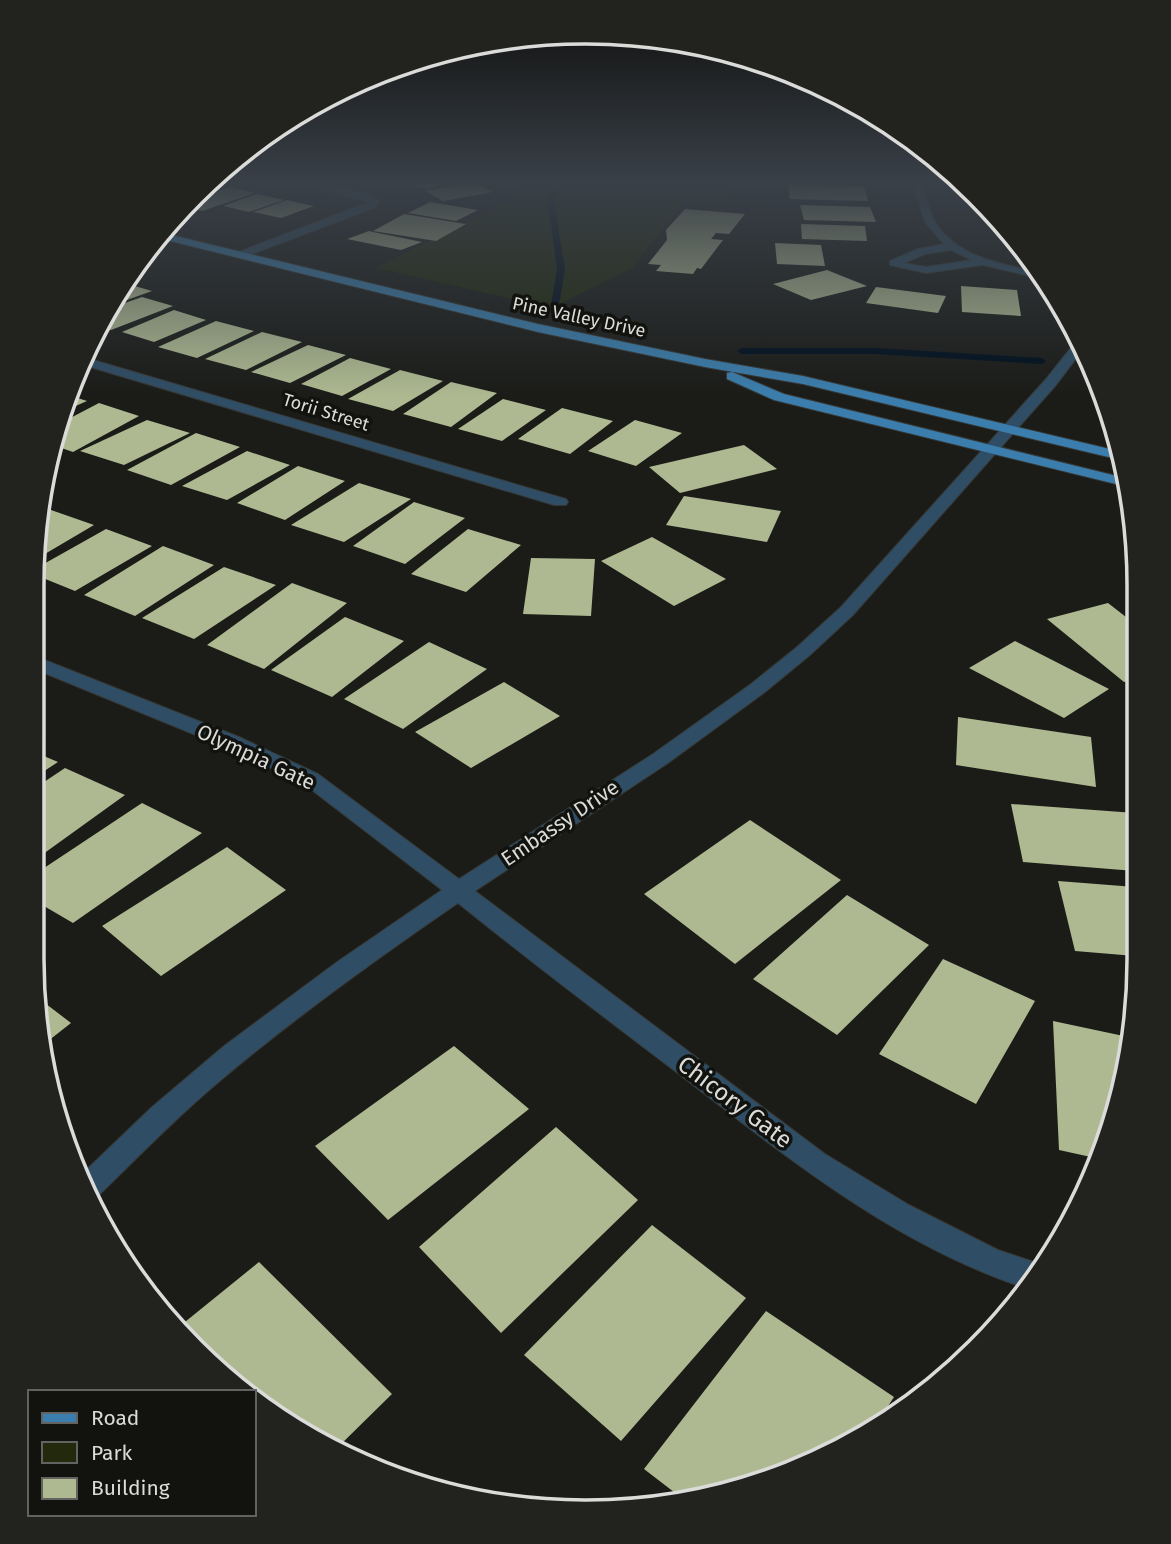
<svg xmlns="http://www.w3.org/2000/svg" width="1171" height="1544" font-family="'Fira Sans',sans-serif">
<style>
.green{fill:#22290d}
.lines{fill:none;stroke-linecap:round;stroke-linejoin:round}
.stream{fill:#000f1e;fill-rule:evenodd}
.building{fill:#aeb991}
.minor-casing{stroke:#363733;stroke-width:2}
.major-casing{stroke:#363733;stroke-width:2}
.minor{fill:#2f4d64;fill-rule:evenodd}
.major{fill:#3b7ead;fill-rule:evenodd}
.labels{text-anchor:middle;dominant-baseline:central;stroke-width:7;stroke-linejoin:round;paint-order:stroke}
.far-street-label{font-size:18px;fill:#dbdbd9;stroke:#12130f}
.street-label{font-size:21px;fill:#dbdbd9;stroke:#12130f}
.near-street-label{font-size:24px;fill:#dbdbd9;stroke:#12130f}
.rim{fill:none;stroke:#dbdbd9;stroke-width:3.5}
</style>
<rect width="100%" height="100%" fill="#1b1c18"/>
<path class="green" d="M531,181h204l-14,24 -36,-4 -53,67 -80,40 -176,-40 125,-63z"/>
<g class="lines">
<path class="stream" d="M570,181h29l-26,3 -20,12 12,73 -6,36 -4,2 -4,-2 6,-36 -10,-74z
M876,348l166,10 4,3 -4,3 -166,-10h-135l-4,-3 4,-3z
M1092,363l2,5 -8,-2 1,-2z"/>
</g>
<path class="building" d="M393,181h58l-24,8z
M474,182l19,10 -50,9 -18,-10z
M788,184l76,2 4,15 -78,-2z
M230,187l25,6 -53,18 -13,-3 12,-11z
M257,194l27,6 -35,12 -26,-6z
M287,200l27,6 -33,12 -28,-6z
M430,202l48,8 -22,11 -48,-8z
M800,205l70,2 6,15 -72,-2z
M685,209l60,5 -16,20 -13,-1 -5,6 12,1 -22,29 -4,-1 -4,6 -37,-3 5,-6 -13,-1 19,-24 -1,-10z
M404,214l62,10 -30,17 -63,-10z
M801,224l64,2 2,15 -65,-2z
M369,231l4,1 49,10 -21,8 -54,-11z
M775,243l46,2 4,21 -48,-2z
M827,270l40,16 -56,14 -38,-16z
M124,283l28,8 -42,15z
M961,286l56,4 4,26 -59,-4z
M876,287l70,9 -8,17 -72,-10z
M142,297l31,9 -62,24 -13,-4 10,-17z
M174,310l32,10 -52,22 -32,-10z
M216,321l38,10 -57,27 -39,-11z
M262,332l40,10 -56,28 -41,-11z
M308,345l38,10 -56,28 -39,-11z
M350,358l41,11 -49,27 -41,-12z
M400,370l43,11 -50,30 -45,-12z
M451,382l46,11 -46,34 -48,-13z
M68,395l19,6 -25,11z
M503,399l43,11 -44,31 -44,-12z
M99,403l40,13 -66,36 -23,-8 7,-19z
M562,408l51,13 -43,33 -52,-15z
M147,420l43,13 -66,32 -44,-14z
M635,420l47,13 -46,33 -48,-15z
M196,433l44,14 -69,38 -44,-15z
M744,445l33,24 -97,24 -31,-26z
M247,451l43,14 -63,35 -45,-14z
M298,466l47,15 -60,39 -48,-17z
M359,483l52,16 -67,43 -53,-17z
M684,496l97,15 -14,31 -101,-17z
M414,502l51,16 -60,46 -52,-18z
M51,510l43,15 -61,36 5,-44z
M106,529l46,17 -77,45 -42,-17v-4z
M468,529l53,16 -55,47 -55,-18z
M652,537l74,42 -52,27 -73,-45z
M163,546l51,19 -79,51 -51,-21z
M531,558l64,1 -4,57 -68,-2z
M224,567l52,18 -82,54 -52,-21z
M292,583l55,20 -83,66 -57,-24z
M1108,603l27,21v55l-11,3 -77,-63z
M345,617l59,24 -72,56 -61,-27z
M1015,641l94,48 -45,29 -95,-50z
M429,642l58,27 -84,60 -59,-30z
M504,682l56,34 -89,52 -56,-36z
M958,717l133,20 5,50 -140,-22z
M32,751l26,11 -26,17z
M65,768l60,27 -93,67v-72z
M142,803l60,30 -129,90 -41,-24v-23z
M1011,804l124,9v58l-112,-9z
M750,820l91,60 -106,84 -91,-70z
M227,847l59,43 -125,86 -59,-50z
M1058,881l77,6v69l-60,-5z
M847,895l82,50 -92,90 -84,-56z
M943,959l92,42 -59,103 -97,-50z
M37,997l34,26 -28,22z
M1053,1021l80,17 -23,99 -10,22 -41,-9z
M454,1046l75,63 -141,111 -73,-74z
M556,1127l82,73 -137,133 -82,-86z
M652,1225l94,73 -125,143 -97,-86z
M259,1262l133,132 -58,57 -80,-54v-5h-9l-25,-17 -40,-49z
M766,1311l128,86 -21,32 -109,54 -81,16 -39,-30z"/>
<g class="lines">
<g class="minor-casing">
<path id="minor" d="M287,181c24,0 74,6 93,20l-6,7 -130,49h-8v-4l133,-51z
M912,181h8c6,13 8,29 15,41 22,36 70,43 107,51l5,7 -64,-15 -57,8 -36,-8v-4l28,-12 26,-5 -19,-22zM951,250l21,10 -46,7 -22,-4 21,-9z
M1077,340h2l5,8 -28,37 -203,230 -43,40 -45,37 -97,71 -193,128 350,263 84,51 89,45 45,15 -18,23c-129,-43 -235,-128 -341,-210 -76,-58 -152,-115 -226,-175 -86,59 -171,120 -250,188 -39,34 -75,71 -112,107l-5,2 -10,-25 71,-68 72,-61 113,-84 105,-72 -138,-106 -79,-37 -193,-79v-13l207,82 79,37 141,105 194,-125 98,-70 46,-37 44,-40 205,-228z
M83,357l483,142 2,3 -2,3h-12l-474,-141z"/>
</g>
<g class="major-casing">
<path id="major" d="M163,233l375,91 167,35 98,17 315,75 3,9 -318,-76 -98,-17 -167,-35 -380,-94z
M732,372l52,22 341,84 3,9 -354,-87 -47,-21v-6z"/>
</g>
<use href="#minor" class="minor"/>
<use href="#major" class="major"/>
</g>
<linearGradient id="sky" x2="0" y2="1"><stop stop-color="#0f0f0d"/><stop offset="0.46" stop-color="#394048"/><stop offset="1" stop-color="#394048" stop-opacity="0"/></linearGradient>
<rect width="1171" height="397" fill="url(#sky)"/>
<g class="labels">
<g class="far-street-label">
<text transform="translate(579 317) rotate(12)">Pine Valley Drive</text>
<text transform="translate(326 412) rotate(17)">Torii Street</text>
</g>
<g class="street-label">
<text transform="translate(256 757) rotate(25)">Olympia Gate</text>
<text transform="translate(560 823) rotate(-34)">Embassy Drive</text>
</g>
<g class="near-street-label">
<text transform="translate(735 1102) rotate(37)">Chicory Gate</text>
</g>
</g>
<path d="M0 0H1171V1544H0ZM585 44H586A541 541 0 0 1 1127 585V959A541 541 0 0 1 586 1500H585A541 541 0 0 1 44 959V585A541 541 0 0 1 585 44Z" fill="#22231f" fill-rule="evenodd"/>
<path class="rim" d="M585 44H586A541 541 0 0 1 1127 585V959A541 541 0 0 1 586 1500H585A541 541 0 0 1 44 959V585A541 541 0 0 1 585 44Z"/>
<rect x="28" y="1390" width="228" height="126" fill="#12130f" stroke="#626360" stroke-width="2"/>
<rect x="42" y="1413" width="35" height="10" fill="#3b7ead" stroke="#626360" stroke-width="2"/>
<text x="91" y="1425" font-size="21" fill="#dbdbd9">Road</text>
<rect x="42" y="1442" width="35" height="21" fill="#22290d" stroke="#626360" stroke-width="2"/>
<text x="91" y="1460" font-size="21" fill="#dbdbd9">Park</text>
<rect x="42" y="1478" width="35" height="21" fill="#aeb991" stroke="#626360" stroke-width="2"/>
<text x="91" y="1495" font-size="21" fill="#dbdbd9">Building</text>
</svg>
